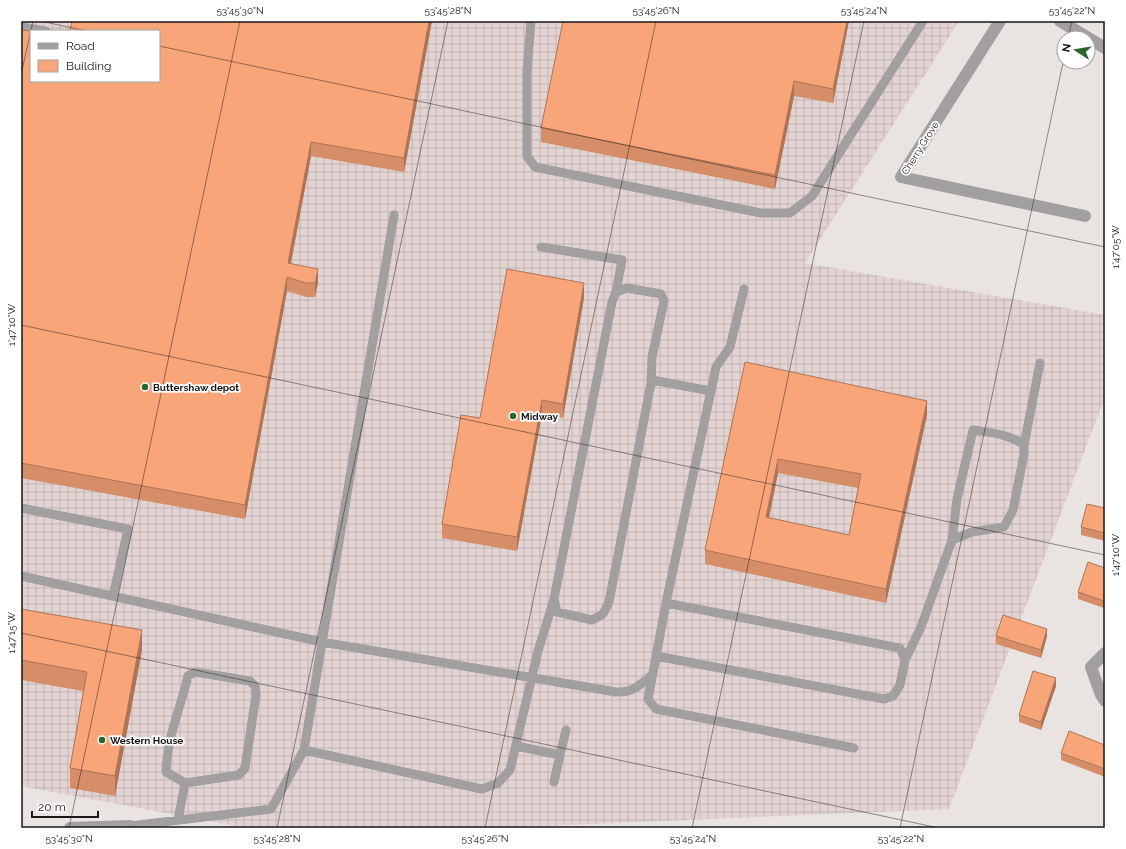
<svg xmlns="http://www.w3.org/2000/svg" width="1126" height="849" font-family="Raleway,sans-serif">
<style>
.industrial{fill:url(#industrial-grid);fill-rule:evenodd}
.lines{fill:none;stroke-linecap:round;stroke-linejoin:round}
.lane{stroke:#a19f9f;stroke-width:9}
.street{stroke:#a19f9f;stroke-width:12}
.wall{fill:#d68e69;fill-rule:evenodd}
.shaded-wall{fill:#ae7455}
.building{fill:#f9a57a;stroke:#ae7455;fill-rule:evenodd}
.ticks{fill:none;stroke:#181616;stroke-width:1;stroke-opacity:0.45}
.poi-dot{fill:#28662e;stroke:#fff;stroke-width:1.5}
.labels{text-anchor:middle;dominant-baseline:central;stroke-width:3.5;stroke-linejoin:round;paint-order:stroke}
.street-label{font-size:10px;fill:#181616;stroke:#fff}
.poi-label{font-size:10px;font-weight:bold;fill:#181616;stroke:#fff;text-anchor:start}
.neatline{fill:none;stroke:#181616;stroke-width:1.5}
.ticks-label{font-size:10px;text-anchor:middle;fill:#181616}
</style>
<defs>
<pattern id="industrial-grid" width="8" height="8" patternUnits="userSpaceOnUse"><rect width="8" height="8" fill="#e3d4d3"/><path d="M0 4h8M4 0v8" fill="none" stroke="#c2b5b4"/></pattern>
</defs>
<rect width="100%" height="100%" fill="#e9e3e2"/>
<path class="industrial" d="M21,21h938l-154,242 300,52v82l-156,412 -456,19h-246l-226,-42zM31,31h128v50h-128z"/>
<g class="lines">
<path class="lane" d="M531,21l-4,50v85l8,11 226,46h29l22,-17 111,-175
M21,27l25,4
M541,247l81,13 -6,32
M744,289l-14,58 -14,20 -50,236 -18,96 8,10 198,39
M652,380l59,11
M1024,445l16,-82
M21,508l107,21 -15,67
M21,576l301,66 294,50c17,1 24,-7 37,-18
M656,656l228,43 9,-3 7,-11 5,-25 -5,-12 -234,-45
M905,660l16,-33 31,-87 5,-41 16,-69c18,3 37,4 51,15v9l-11,56 -9,17 -32,5 -20,8
M195,672l55,9 5,5 1,9 -11,73 -6,7 -54,8 -19,-11c1,-35 14,-62 22,-96z
M516,746l44,9 -6,27
M304,750l178,39 16,-6 12,-13 28,-119 16,-52 58,-297 4,-10 11,-4 34,6 3,7 -12,56 -1,26 -42,219 -6,12 -11,6 -35,-8 -3,-13
M560,755l6,-25
M178,820l7,-37
M130,826l141,-17 33,-59 90,-535"/>
<path class="street" d="M1000,21l-99,156 184,39
M1060,21l45,27
M1105,653l-14,14 10,28 4,6
M70,828l60,-2"/>
</g>
<path class="wall" d="M432,21l-28,151 -93,-16 -20,108 27,19 -3,14h-9l-19,-6 -42,228 -224,-41v-448l138,51z
M849,21l-16,82 -39,-7 -19,93 -234,-47v-14z
M584,298l-21,120 -21,-4 -25,137 -75,-13v-14l38,-106z
M745,362l182,53 -41,188 -181,-39v-14zM778,473l80,15 -9,47 -80,-17z
M1105,508v33l-24,-6v-8z
M1105,568v36l-1,4 -26,-9v-7z
M21,609l121,41 -27,146 -45,-8v-20l13,-77 -62,-11z
M996,636h51l-6,22 -45,-14z
M1056,686l-15,44 -22,-8v-7z
M1105,745v32l-44,-17v-7z"/>
<path class="shaded-wall" d="M429,21h3l-28,151v-14z
M847,21h2l-16,82v-14z
M794,81v15l-19,93v-14z
M311,142v14l-23,121v-14z
M318,269v14l-3,14v-14z
M287,277v14l-42,228v-14z
M584,283v15l-21,120v-14z
M542,400v14l-25,137v-14z
M927,401v14l-41,188v-14z
M778,459v14l-12,58v-14z
M1105,596v8l-1,4v-7z
M1047,629v7l-6,22v-8z
M142,630v20l-27,146v-20z
M1056,678v8l-15,44v-8z"/>
<path class="building" d="M72,21h357l-25,137 -93,-16 -23,121 30,6 -3,14h-9l-19,-6 -42,228 -224,-42v-433l10,1v50h128v-50h-89z
M563,21h284l-14,68 -39,-8 -19,94 -234,-47z
M507,269l77,14 -21,121 -21,-4 -25,137 -75,-13 19,-109 19,3z
M745,362l182,39 -41,188 -181,-39zM778,459l83,15 -12,61 -83,-18z
M1087,504l18,4v25l-24,-6z
M1088,562l17,6v28l-1,5 -26,-9z
M21,609l121,21 -27,146 -45,-8 17,-96 -66,-12z
M1003,615l44,14 -6,21 -45,-14z
M1033,671l23,7 -15,44 -22,-7z
M1069,731l36,14v24l-44,-16z"/>
<path class="ticks" d="M40,21l47,10M1068,38l4,-17M159,46l946,201M21,75l12,-54M21,325l1084,230M21,633l918,195M69,828l171,-807M277,828l171,-807M485,828l171,-807M692,828l172,-807M900,828l164,-770"/>
<g class="poi-dot">
<circle cx="145" cy="387" r="4"/>
<circle cx="513" cy="416" r="4"/>
<circle cx="102" cy="740" r="4"/>
</g>
<g class="labels">
<g class="street-label">
<text transform="translate(920 148) rotate(-58)">Cherry Grove</text>
</g>
<g class="poi-label">
<text x="153" y="387">Buttershaw depot</text>
<text x="521" y="416">Midway</text>
<text x="110" y="740">Western House</text>
</g>
</g>
<rect width="1126" height="849" fill="none" stroke="#ffffff" stroke-width="44"/>
<rect x="30" y="30" width="130" height="52" fill="#ffffff" stroke="#a3a2a2"/>
<rect x="38" y="43" width="20" height="6" fill="#a19f9f" stroke="#a3a2a2"/>
<text x="66" y="50" font-size="12" fill="#181616">Road</text>
<rect x="38" y="60" width="20" height="12" fill="#f9a57a" stroke="#a3a2a2"/>
<text x="66" y="70" font-size="12" fill="#181616">Building</text>
<g transform="translate(1076 50) rotate(282)"><circle r="19" fill="#ffffff" stroke="#a3a2a2"/>
<path d="M0-3L7 15L0 10L-7 15Z" fill="#28662e"/>
<text y="-6" font-size="11" font-weight="bold" text-anchor="middle" fill="#181616">N</text>
</g>
<path d="M32 811v6h66v-6" fill="none" stroke="#181616" stroke-width="2"/>
<text x="38" y="811" font-size="12" fill="#181616" stroke="#ffffff" stroke-width="3" paint-order="stroke">20 m</text>
<rect x="22" y="22" width="1082" height="805" class="neatline"/>
<g class="ticks-label">
<text x="240" y="14">53°45'30"N</text>
<text x="448" y="14">53°45'28"N</text>
<text x="656" y="14">53°45'26"N</text>
<text x="864" y="14">53°45'24"N</text>
<text x="1072" y="14">53°45'22"N</text>
<text transform="translate(1115 247) rotate(-90)" y="4">1°47'05"W</text>
<text transform="translate(11 325) rotate(-90)" y="4">1°47'10"W</text>
<text transform="translate(1115 555) rotate(-90)" y="4">1°47'10"W</text>
<text transform="translate(11 633) rotate(-90)" y="4">1°47'15"W</text>
<text x="69" y="842">53°45'30"N</text>
<text x="277" y="842">53°45'28"N</text>
<text x="485" y="842">53°45'26"N</text>
<text x="693" y="842">53°45'24"N</text>
<text x="901" y="842">53°45'22"N</text>
</g>
</svg>
